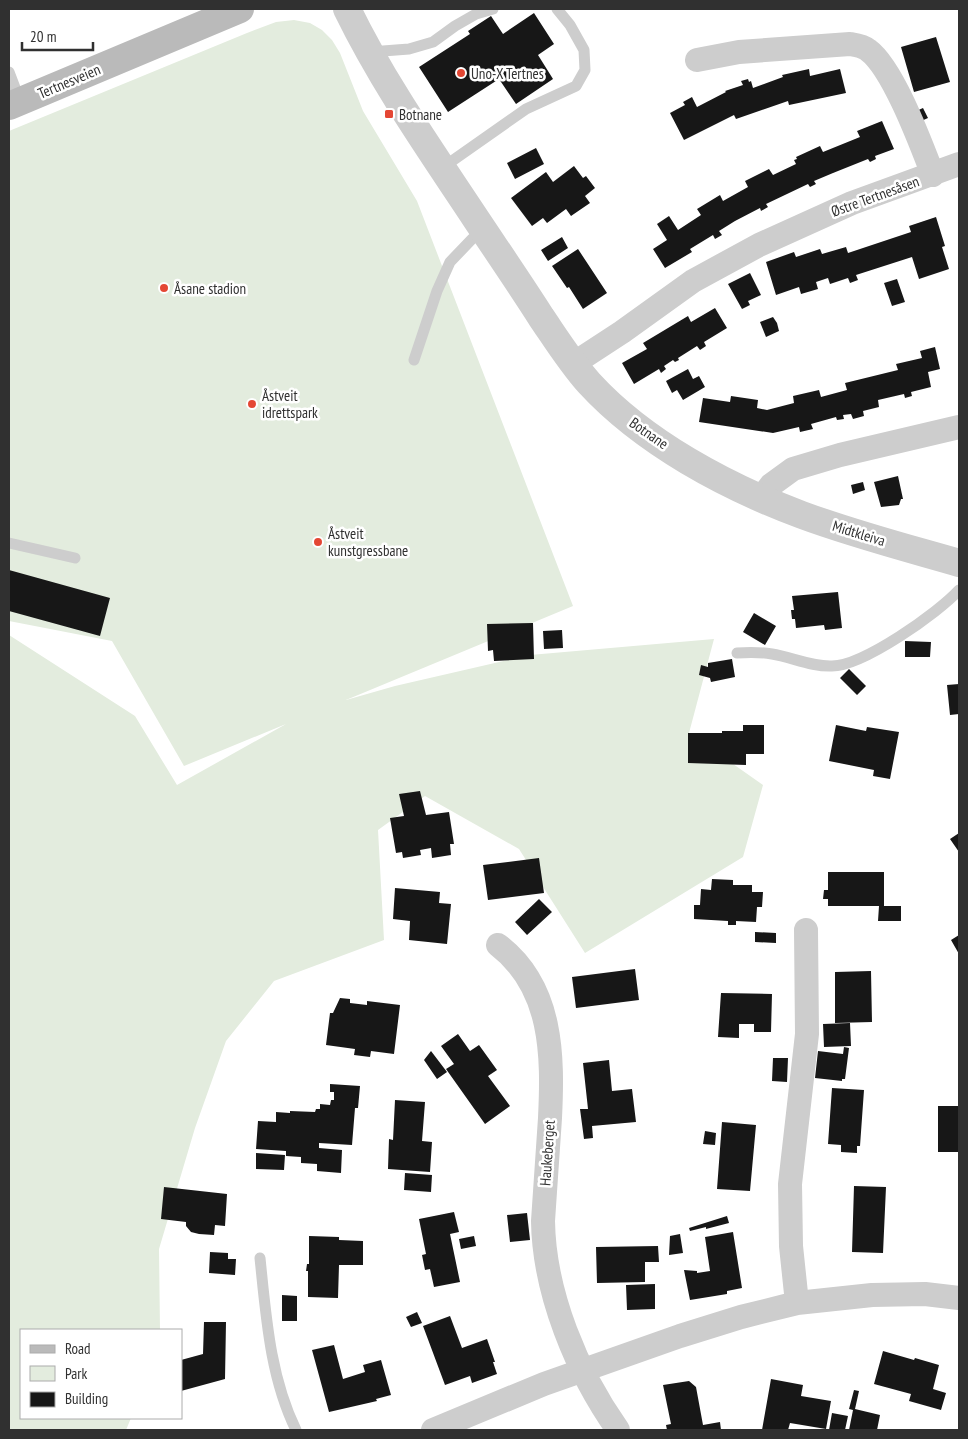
<svg xmlns="http://www.w3.org/2000/svg" width="968" height="1439" font-family="'PT Sans Narrow',sans-serif">
<style>
.green{fill:#e3ecde}
.building{fill:#171717}
.lines{fill:none;stroke-linecap:round;stroke-linejoin:round}
.service{stroke:#cdcdcd;stroke-width:11}
.minor{stroke:#cdcdcd;stroke-width:24}
.tertiary{stroke:#cdcdcd;stroke-width:28}
.secondary{stroke:#bababa;stroke-width:28}
.poi-dot{fill:#e44734;stroke:#fff;stroke-width:2}
.labels{text-anchor:middle;dominant-baseline:central;stroke-width:5;stroke-linejoin:round;paint-order:stroke}
.poi-label{font-size:15px;fill:#303030;stroke:#fff;text-anchor:start}
.street-label{font-size:15px;fill:#303030;stroke:#fff}
</style>
<rect width="100%" height="100%" fill="#fff"/>
<path class="green" d="M294,20l16,3 12,7 10,10 8,13 23,58 54,90 156,405 -227,94 49,-14 135,-31 184,-16 -25,94 74,52 -20,72 -158,96 -66,-104 -94,-53 -47,34 6,110 -110,41 -48,60 -31,87 -36,121 1,81h-139v88h110l-5,12h-117v-795l126,81 42,69 109,-61 -102,42 -72,-125 -103,-20v-490l238,-98 29,-11z"/>
<path class="building" d="M534,13l20,31 -16,11 15,24 -37,25 -17,-25 -51,33 -29,-45 51,-33 -2,-3 23,-15 12,18z
M936,37l14,45 -36,10 -13,-45z
M809,69l1,7 30,-7 6,24 -57,12 -1,-4 -52,18 -2,-4 -50,25 -14,-27 15,-8 -2,-3 9,-5 5,10 29,-15 -1,-1 18,-6 -2,-4 7,-2 1,3 2,-1 2,7 30,-11 -1,-2z
M923,108l5,10 -9,4 -5,-10z
M882,121l12,28 -19,7 1,3 -6,3 -2,-3 -35,14 -19,8 2,3 -6,3 -2,-3 -42,20 2,3 -7,4 -1,-3 -25,13 -16,10 3,4 -7,4 -2,-4 -23,14 2,3 -27,16 -12,-19 14,-9 -10,-16 12,-8 9,14 23,-15 -4,-6 23,-14 3,6 25,-14 -3,-6 24,-12 4,6 23,-11 -2,-4 3,-1 -1,-2 24,-11 3,6 37,-15 -3,-6z
M536,148l8,16 -29,15 -8,-16z
M574,166l9,12 3,-2 9,12 -10,8 5,7 -19,13 -5,-7 -19,14 -4,-5 -11,8 -21,-28 35,-26 7,10z
M936,217l9,29 -3,1 7,22 -30,10 -7,-22 -56,18 2,5 -8,3 -2,-5 -18,6 -2,-6 -12,4 2,7 -17,5 -2,-7 -23,8 -10,-33 28,-10 2,5 24,-8 2,5 24,-7 2,6 63,-21 -2,-6z
M562,237l6,11 -20,13 -7,-11z
M578,249l29,44 -24,16 -14,-22 -2,1 -15,-22z
M750,273l11,22 -13,6 2,4 -8,4 -14,-25z
M897,279l8,23 -13,4 -8,-23z
M715,308l12,20 -23,14 2,4 -6,4 -3,-4 -19,12 1,2 -4,2 -2,-2 -9,6 2,3 -5,4 -2,-4 -25,15 -12,-21 25,-14 -4,-6 45,-27 3,6z
M773,317l4,6 2,8 -13,6 -6,-15z
M935,347l5,22 -12,3 3,15 -20,5 1,4 -7,2 -1,-4 -26,6 1,7 -16,4 1,5 -11,3 -2,-5 -8,1 1,4 -7,1 -1,-3 -25,7 2,5 -13,3 -1,-5 -26,6 -74,-11 4,-24 27,4 1,-6 27,4 -1,8 10,2 27,-7 -1,-7 26,-6 2,7 26,-7 -2,-7 53,-13 -2,-6 26,-6 -2,-7z
M688,369l5,10 6,-3 6,11 -22,13 -6,-10 -5,3 -6,-12z
M898,476l5,23h-2l-2,6 -18,2 -7,-25z
M863,482l2,8 -12,4 -2,-9z
M9,570l101,28 -10,38 -91,-25z
M838,592l4,36 -17,2 -1,-5 -28,3 -1,-9h-3l-1,-9h3l-2,-14z
M754,613l22,13 -11,19 -22,-13z
M533,623l1,36 -40,2 -1,-11 -5,1 -1,-27z
M562,630l1,18 -19,1 -1,-18z
M905,641l26,1 -1,15h-25z
M732,659l3,18 -24,5 -1,-4 -11,-3 2,-10 7,2v-4z
M849,669l17,17 -9,9 -17,-17z
M959,684v30l-9,1 -3,-30z
M743,725h21v29h-18v11l-58,-2v-30h34v-2h21z
M836,725l30,6 1,-4 32,5 -9,47 -17,-3 1,-6 -45,-9z
M420,791l6,24 23,-3 5,32h-4l1,11 -19,3 -1,-10 -11,2 1,5 -18,3 -1,-6 -6,1 -6,-35 14,-2 -5,-22z
M959,833v19l-9,-13z
M539,858l5,35 -56,7 -5,-35z
M828,872h56v34h17v15h-23l1,-15h-51v-7h-5l1,-9h4z
M712,879l21,1v5h19v7h11l-1,15h-5l-1,15 -20,-1v4h-8v-4l-34,-2v-14h6l1,-16 10,1z
M395,888l45,4 -1,11 12,1 -4,40 -38,-4 1,-19 -17,-2z
M539,899l13,13 -25,23 -12,-13z
M755,932l21,1v10l-21,-1z
M959,935v19l-8,-14z
M635,969l4,31 -63,8 -4,-31z
M871,971l1,51 -37,1v-51z
M721,993l51,1 -1,38h-17v-8h-15v14l-21,-1z
M340,998l10,1v4l17,2v-4l33,4 -6,49 -23,-3 -1,6 -16,-2 1,-6 -29,-4 4,-32h3z
M850,1023l1,23 -27,1 -1,-23z
M458,1034l12,17 9,-6 18,25 -9,6 22,30 -25,18 -39,-55 8,-5 -13,-18z
M844,1047l5,1 -4,31h-3v2l-27,-3 3,-27 25,3z
M431,1051l16,21 -10,7 -13,-19z
M773,1058h15l-1,24 -15,-1z
M609,1060l3,31 20,-2 4,33 -44,4 1,12 -9,1 -4,-30h8l-5,-46z
M330,1084l30,2 -2,22h-3l-3,37 -33,-2v5l23,2 -1,23 -24,-2v-7l-16,-1v-6l-15,-1v-5l-30,-2 2,-28 18,1v-10l14,1v-2l25,1 1,-3h4v-5l10,1 1,-5h3v-8h-4z
M832,1088l32,2 -4,56h-3v7l-16,-1v-7l-13,-1z
M395,1100l30,2 -3,39 10,1 -2,30 -42,-3 1,-30 4,1z
M938,1106h21v46h-21z
M722,1122l34,3 -6,66 -33,-2z
M705,1131l11,2 -1,12 -12,-1z
M256,1153l29,2 -1,15 -28,-1z
M405,1173l27,2 -1,17 -27,-2z
M854,1186l32,1 -3,66 -31,-1z
M164,1187l63,7 -2,32 -10,-1 -1,10 -15,-1 -8,-2 -5,-6v-4l-25,-3z
M454,1212l5,20 -9,2 10,48 -26,5 -4,-18 -5,1 -3,-15 4,-1 -7,-35z
M527,1213l3,27 -20,2 -3,-27z
M727,1216l2,7 -23,6v-2l-16,4 -1,-3z
M733,1232l9,56 -15,3v3l-37,6 -6,-30 13,1v2l13,-2 -5,-34z
M680,1234l3,19 -14,2 1,-19z
M309,1236l30,1v3l24,1v24h-24l-1,33 -30,-1v-26h-2l1,-7h2z
M474,1236l2,10 -15,3 -2,-10z
M658,1246l1,16h-14v20l-48,1 -1,-36z
M210,1252l18,1v6h8l-1,16 -26,-2z
M655,1284v25l-28,1 -1,-25z
M282,1295l15,1v25h-15z
M417,1312l5,11 -11,4 -5,-10z
M450,1316l12,32 25,-9 8,23h-2l4,12 -25,9 -2,-7 -25,9 -22,-59z
M204,1322h22l-1,57 -44,12v-31l22,-6z
M334,1345l9,34 22,-7 -2,-7 18,-5 10,35 -15,4 1,2 -48,11 -17,-62z
M883,1351l31,9 1,-2 24,7 -6,24 13,4 -5,17 -32,-9 2,-7 -37,-10z
M771,1379l32,6 -2,11 30,5 -5,28 -36,-6 -2,7h-26z
M689,1381l7,6 7,38 17,-3 1,8h-54l-1,-5 5,-1 -8,-39z
M854,1390l5,1 -4,18 25,6 -3,15h-28l4,-20 -4,-1z
M832,1413l16,3 -3,14h-16z"/>
<g class="lines">
<path class="service" d="M370,52l39,-3 24,-7 22,-16 21,-12 17,-5
M9,72l11,29
M442,168l84,-59 50,-23 9,-16 -1,-20 -14,-25 -13,-16
M414,360l23,-69 13,-29 22,-23 12,-7
M9,543l66,15
M737,653c12,-1 23,-1 35,1 19,3 40,13 60,12 31,0 106,-53 127,-76
M260,1258c6,58 10,119 36,172"/>
<path class="minor" d="M697,60l42,-8 111,-8c6,1 13,2 18,6 25,18 53,94 65,125
M573,364l49,-32 71,-51 66,-36 93,-42 107,-39
M761,498l10,-13 22,-16 47,-14 119,-28
M498,945c55,42 55,111 52,173 -2,34 -5,69 -7,103 1,72 34,151 75,209
M797,1303l-6,-57 -1,-62 17,-150 -1,-104
M433,1430l111,-46 136,-48 61,-19 56,-14 75,-8 53,-1 34,4"/>
<path class="tertiary" d="M347,9c36,74 84,142 129,210 22,33 44,65 65,98 15,22 30,46 48,66 55,60 138,104 213,132 51,19 105,33 157,48"/>
<path class="secondary" d="M9,106l231,-97"/>
</g>
<g class="poi-dot">
<circle cx="461" cy="73" r="5"/>
<rect x="384" y="109" width="10" height="10" rx="2.5"/>
<circle cx="164" cy="288" r="5"/>
<circle cx="252" cy="404" r="5"/>
<circle cx="318" cy="542" r="5"/>
</g>
<g class="labels">
<g class="poi-label">
<text x="471" y="73">Uno-X Tertnes</text>
<text x="399" y="114">Botnane</text>
<text x="174" y="288">Åsane stadion</text>
<text x="262" y="395">Åstveit<tspan x="262" dy="17">idrettspark</tspan></text>
<text x="328" y="533">Åstveit<tspan x="328" dy="17">kunstgressbane</tspan></text>
</g>
<g class="street-label">
<text transform="translate(69 81) rotate(-23)">Tertnesveien</text>
<text transform="translate(875 196) rotate(-20)">Østre Tertnesåsen</text>
<text transform="translate(649 433) rotate(35)">Botnane</text>
<text transform="translate(859 533) rotate(17)">Midtkleiva</text>
<text transform="translate(547 1153) rotate(-86)">Haukeberget</text>
</g>
</g>
<rect width="968" height="1439" fill="none" stroke="#303030" stroke-width="20"/>
<rect x="20" y="1329" width="162" height="90" fill="#ffffff" stroke="#acacac"/>
<rect x="30" y="1345" width="25" height="8" fill="#bababa" stroke="#acacac"/>
<text x="65" y="1354" font-size="15" fill="#303030">Road</text>
<rect x="30" y="1366" width="25" height="15" fill="#e3ecde" stroke="#acacac"/>
<text x="65" y="1379" font-size="15" fill="#303030">Park</text>
<rect x="30" y="1392" width="25" height="15" fill="#171717" stroke="#acacac"/>
<text x="65" y="1404" font-size="15" fill="#303030">Building</text>
<path d="M22 42v8h71v-8" fill="none" stroke="#303030" stroke-width="2.5"/>
<text x="30" y="42" font-size="15" fill="#303030" stroke="#ffffff" stroke-width="4" paint-order="stroke">20 m</text>
</svg>
